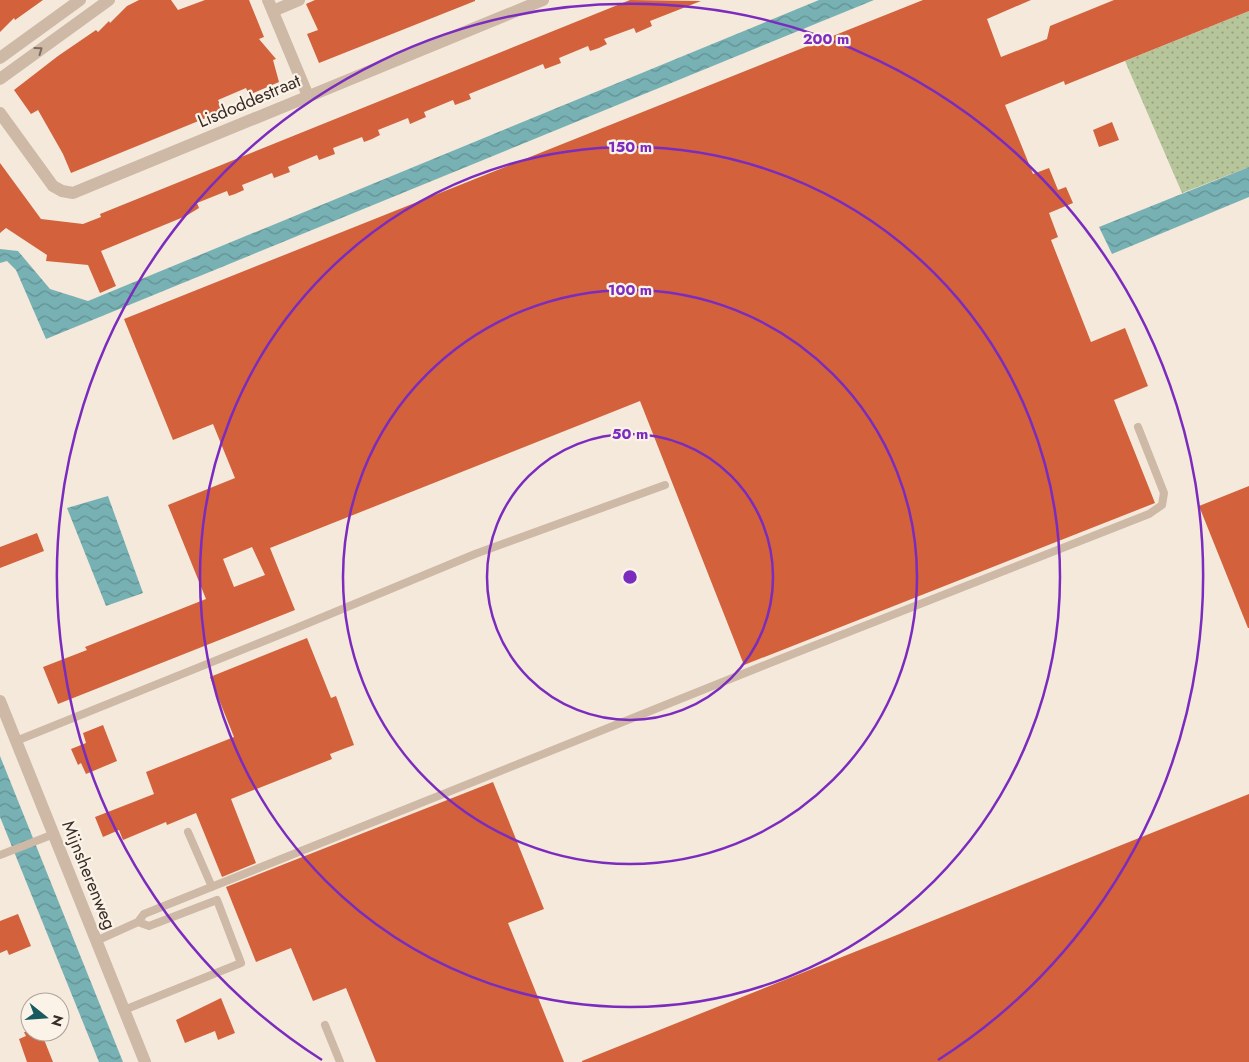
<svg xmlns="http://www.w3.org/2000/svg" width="1249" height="1062" font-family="Jost,sans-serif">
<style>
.grass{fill:url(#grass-dots)}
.water{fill:url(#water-waves)}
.building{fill:#d2613c;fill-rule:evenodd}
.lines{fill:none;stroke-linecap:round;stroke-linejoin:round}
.service{stroke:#ceb8a6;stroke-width:8}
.minor{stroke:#ceb8a6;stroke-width:12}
.tertiary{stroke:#ceb8a6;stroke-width:12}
.oneway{stroke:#7c6c60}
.ring{fill:none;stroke:#7b2cbf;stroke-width:2.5}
.labels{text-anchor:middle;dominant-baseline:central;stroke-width:4.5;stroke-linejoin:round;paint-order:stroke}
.street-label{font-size:18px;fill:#392d27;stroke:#fbf3e8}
.centre{fill:#7b2cbf;stroke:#fbf3e8;stroke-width:2.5}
.ring-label{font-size:15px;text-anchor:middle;font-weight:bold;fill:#7b2cbf;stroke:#fbf3e8;stroke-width:4.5;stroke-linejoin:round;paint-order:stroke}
</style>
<defs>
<pattern id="grass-dots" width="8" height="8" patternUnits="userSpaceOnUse" patternTransform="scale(1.25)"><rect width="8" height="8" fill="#b6c59a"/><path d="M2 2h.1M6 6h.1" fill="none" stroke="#95a07e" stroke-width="1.8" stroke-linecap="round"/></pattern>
<pattern id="water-waves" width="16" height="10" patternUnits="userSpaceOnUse" patternTransform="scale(1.25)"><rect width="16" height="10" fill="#77b1b4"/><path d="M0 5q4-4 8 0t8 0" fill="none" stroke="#639092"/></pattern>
</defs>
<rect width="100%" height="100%" fill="#f4e9db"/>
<path class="grass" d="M1249,11v156l-67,26 -57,-132z"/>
<path class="water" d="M819,0h55l-828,339 -30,-69 -9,-9 -7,2v-14l18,2 32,38 38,12z
M1249,167v30l-137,57 -13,-27z
M108,496l35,97 -37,13 -39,-98z
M0,756l123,306h-24l-99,-245z"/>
<path class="building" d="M0,0h43l-28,20 -1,-2 -14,14z
M139,0h32l7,10 27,-10h44l15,37 -5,2 17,20 -3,1 6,22 -30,13 -3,-7 -28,12 5,11 -152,62 -8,-19 -25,-44 -7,4 -17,-24 44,-34 38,-26 2,2 11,-11 1,2 17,-17z
M315,0h160v1l-156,62 -12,-29 11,-4 -12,-26z
M630,0l71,1 -51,20 2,5 -16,7 -2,-5 -30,11 3,5 -8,4 -9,3 -2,-5 -29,12 2,5 -16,6 -2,-5 -74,30 2,5 -16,6 -2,-5 -29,12 2,5 -16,7 -2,-6 -30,12 2,5 -8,4 -8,3 -2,-5 -29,11 2,6 -16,6 -2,-5 -29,12 2,5 -16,6 -2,-5 -30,12 2,5 -9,4 -6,2 -2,-5 -30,12 2,5 -13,8 -85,35 15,35 -16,7 -12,-28 -42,-4 1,-6 -41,-27 -6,5v-70l41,56 42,5 18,-7 -1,-3 57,-23z
M923,0h108l-44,19 14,38 46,-18 3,-13 64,-26h135v11l-184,74 -1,-4 -59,24 28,69 16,-6 9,22 8,-3 7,16 -24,10 9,24 -7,3 40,102 34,-14 23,58 -34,14 41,103 -411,162 -104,-264 -370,147 25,62 -237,94 -15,-37 44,-17 -2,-3 121,-48 -38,-94 67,-27 -22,-54 -40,16 -49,-121zM252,547l13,28 -31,12 -11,-28z
M1112,122l7,18 -20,7 -6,-17z
M1249,486v142h-1l-49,-122z
M37,533l7,18 -44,17v-21z
M307,638l24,60 5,-2 18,49 -24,9 2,5 -101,40 25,64 -34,14 -26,-64 -29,12 -1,-3 -43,18 -4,-10 -16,7 -8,-20 59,-23 -8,-22 88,-35 -24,-60z
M103,725l14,36 -31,13 -5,-11 -3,2 -7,-16 15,-6 -3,-10z
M493,782l51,127 -36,14 56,139h-188l-30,-74 -33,13 -22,-53 -35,14 -30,-75z
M1249,794v268h-667v-1z
M18,914l13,32 -22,9 -2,-5 -7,3v-32z
M221,998l14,35 -17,7 -3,-9 -30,12 -9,-23z
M24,1032h17l12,30h-26l-8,-23 7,-3z"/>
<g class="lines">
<path class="service" d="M16,741l278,-112 181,-75 190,-69
M188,832l24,55
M0,855l54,-21
M96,941l42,-19 6,-8 631,-253 374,-147 13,-9 2,-12 -26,-66
M124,1010l117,-47 -24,-63 -68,26 -11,-4
M325,1025l15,37"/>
<path class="minor" d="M268,0l40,96
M273,11l26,-11
M0,58l80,-58
M0,79l109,-79
M0,113l53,73 9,5 11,2 470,-193"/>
<path class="tertiary" d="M0,701l145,361"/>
</g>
<defs><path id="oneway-chevron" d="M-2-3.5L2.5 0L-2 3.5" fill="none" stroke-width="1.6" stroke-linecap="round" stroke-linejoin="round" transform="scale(1.25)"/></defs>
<use class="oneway" href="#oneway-chevron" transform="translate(39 50) rotate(-36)"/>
<g class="ring">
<circle cx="630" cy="577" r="143"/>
<circle cx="630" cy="577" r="287"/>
<circle cx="630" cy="577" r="430"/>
<path d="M322 1060A573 573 0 1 1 938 1060"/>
</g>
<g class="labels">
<g class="street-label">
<text transform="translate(249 101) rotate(-23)">Lisdoddestraat</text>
<text transform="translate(89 875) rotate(68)">Mijnsherenweg</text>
</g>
</g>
<circle cx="630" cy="577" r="8" class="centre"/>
<g class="ring-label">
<text x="826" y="44">200 m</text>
<text x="630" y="152">150 m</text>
<text x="630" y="295">100 m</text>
<text x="630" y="439">50 m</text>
</g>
<g transform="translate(45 1017) rotate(107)"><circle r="24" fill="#fbf3e8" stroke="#ada49b"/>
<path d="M0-4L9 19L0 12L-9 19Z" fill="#195a5f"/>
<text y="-8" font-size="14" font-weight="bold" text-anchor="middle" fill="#392d27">N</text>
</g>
</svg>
